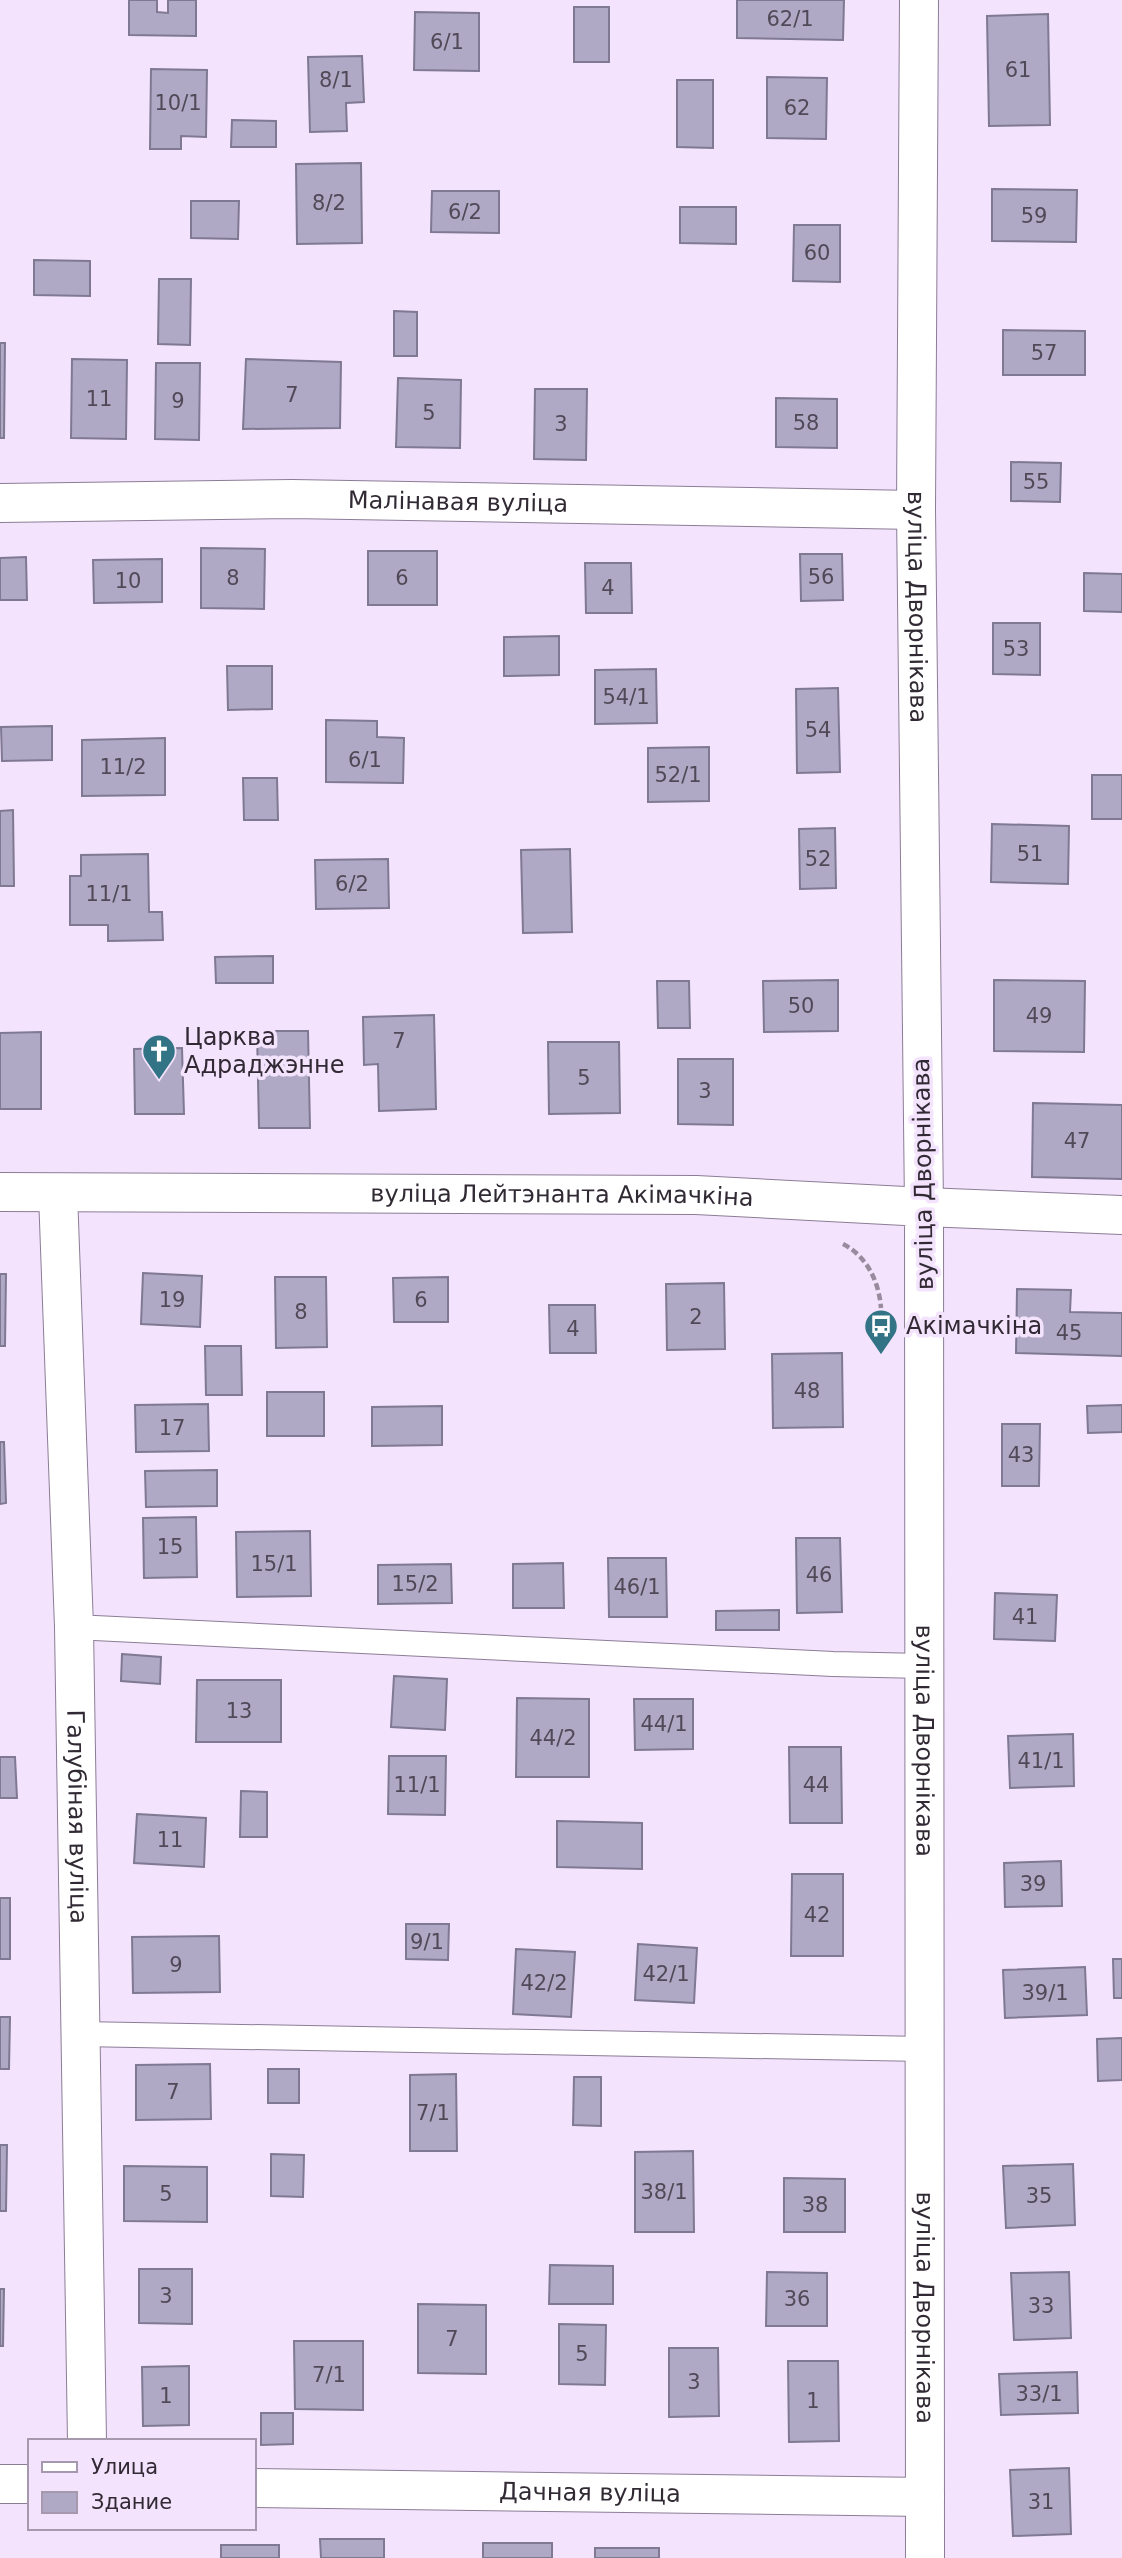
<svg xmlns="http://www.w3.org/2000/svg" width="1122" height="2558" font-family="'DejaVu Sans',sans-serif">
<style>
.building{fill:#afa9c5;stroke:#7f7993;stroke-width:2}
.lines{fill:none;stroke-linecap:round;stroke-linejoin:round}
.service-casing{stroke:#8c7d95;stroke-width:26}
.minor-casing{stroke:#8c7d95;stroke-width:40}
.tertiary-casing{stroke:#8c7d95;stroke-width:40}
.secondary-casing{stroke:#8c7d95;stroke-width:40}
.path{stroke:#988b9e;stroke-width:4.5;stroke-dasharray:7 3.5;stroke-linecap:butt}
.service{stroke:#fff;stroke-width:24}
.minor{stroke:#fff;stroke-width:38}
.tertiary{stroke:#fff;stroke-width:38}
.secondary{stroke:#fff;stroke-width:38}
.labels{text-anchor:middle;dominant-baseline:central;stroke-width:7;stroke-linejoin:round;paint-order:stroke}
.number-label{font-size:21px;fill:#504a58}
.street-label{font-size:24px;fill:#312a34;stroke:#f4e3fd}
.poi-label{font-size:24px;fill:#312a34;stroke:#f4e3fd;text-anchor:start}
</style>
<rect width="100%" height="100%" fill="#f4e3fd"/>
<path class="building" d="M129,0h28v12l11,1v-13h28v36l-67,-1z
M737,0h107l-1,40 -106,-2z
M574,7h35v55h-35z
M415,12l64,1v58l-65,-1z
M1048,14l2,111 -61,1 -2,-110z
M362,56l2,46 -18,1 1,28 -37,1 -2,-75z
M151,69l56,1 -1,67 -25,-1v13h-31z
M767,77l60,1 -1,61 -59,-1z
M677,80h36v68l-36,-1z
M232,120l44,1v26h-45z
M361,163l1,80 -65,1 -1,-80z
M992,189l85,1 -1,52 -84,-1z
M432,191h67v42l-68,-1z
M191,201h48l-1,38 -47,-1z
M680,207h56v37l-56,-1z
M794,225h46v57l-47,-1z
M34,260l56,1v35l-56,-1z
M159,279h32l-1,66 -32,-1z
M394,311l23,1v44h-23z
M1003,330l82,1v44h-82z
M0,343h5l-1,95h-4z
M72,359l55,1 -1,79 -55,-1z
M246,359l95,3 -1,66 -97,1z
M156,363h44l-1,77 -44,-1z
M398,378l63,2 -1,68 -64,-1z
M535,389h52l-1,71 -52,-1z
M776,398l61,1v49l-61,-1z
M1011,462l50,1 -1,39 -49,-1z
M201,548l64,1 -1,60 -63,-1z
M368,551h69v54h-69z
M800,554h42l1,46 -42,1z
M26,557l1,43h-27v-42z
M162,559v43l-68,1 -1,-43z
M585,563h46l1,50h-46z
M1084,573l38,1v38l-38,-1z
M993,623h47v52l-47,-1z
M559,636v39l-55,1v-39z
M227,666h45v43l-44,1z
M656,669l1,54 -62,1v-54z
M838,688l2,84 -43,1 -1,-84z
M326,720l51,1v16l27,1 -1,45 -77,-1z
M52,726v34l-50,1 -1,-34z
M165,738v57l-83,1v-56z
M709,747v54l-61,1v-54z
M1092,775h30v44h-30z
M243,778h34l1,42h-34z
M13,810l1,76h-14v-75z
M992,824l77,2 -1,58 -77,-2z
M835,828l1,60 -36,1 -1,-60z
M570,849l2,83 -49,1 -2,-83z
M148,854l1,58h13l1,28 -55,1v-16h-38v-49h11v-21z
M388,859l1,49 -73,1 -1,-49z
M273,956v27h-57l-1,-26z
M838,980v51l-74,1 -1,-51z
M994,980l91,1 -1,71 -90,-1z
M657,981h32l1,47h-32z
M434,1015l2,94 -57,2 -1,-47 -14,1 -1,-48z
M257,1031h51l2,97h-51z
M41,1032v77h-41v-76z
M548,1042h71l1,71 -71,1z
M182,1048l2,66h-49l-1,-65z
M678,1059h55v66l-55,-1z
M1033,1103l89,2v74l-90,-2z
M143,1273l59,3 -2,51 -59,-3z
M0,1274h6l-1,72h-5z
M275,1277h51l1,70 -51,1z
M448,1277v45h-54l-1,-44z
M724,1283l1,66 -58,1 -1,-66z
M1017,1289l54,1 -1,22 52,1v43l-106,-3z
M549,1305h46l1,48h-46z
M205,1346h36l1,49h-36z
M842,1353l1,74 -70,1 -1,-74z
M267,1392h57v44h-57z
M208,1404l1,47 -73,1 -1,-47z
M1122,1405v27l-34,1 -1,-27z
M442,1406v39l-70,1v-39z
M1002,1424h38l-1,62h-37z
M0,1442h4l2,61 -6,1z
M217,1470v36l-71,1 -1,-36z
M196,1517l1,60 -53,1 -1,-60z
M310,1531l1,65 -74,1 -1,-65z
M796,1538h44l2,74 -45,1z
M608,1558h58l1,59h-58z
M563,1563l1,45h-51v-44z
M451,1564l1,39 -74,1v-39z
M995,1593l62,2 -2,46 -61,-2z
M779,1610v20h-63v-19z
M122,1654l39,3 -1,27 -39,-3z
M394,1676l53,3 -2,51 -54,-3z
M197,1680h84v62h-85z
M517,1698l72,1v78h-73z
M634,1699h59v50l-58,1z
M1073,1734l1,52 -64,2 -2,-52z
M789,1747h52l1,76h-52z
M389,1756h57l-1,59 -57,-1z
M0,1757h15l2,41h-17z
M241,1791l26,1v45h-27z
M137,1814l69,4 -2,49 -70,-4z
M557,1821l85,2v46l-85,-2z
M1061,1861l1,45 -57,1 -1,-44z
M792,1874h51v82h-52z
M0,1898h10v61h-10z
M406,1924h43l-1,36 -42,-1z
M219,1936l1,56 -87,1 -1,-56z
M638,1944l59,4 -3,55 -59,-3z
M516,1949l59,3 -4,65 -58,-3z
M1113,1959h9v39h-8z
M1085,1967l2,48 -82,3 -2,-48z
M0,2017h10l-1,52h-9z
M1122,2038v42l-24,1 -1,-42z
M210,2064l1,55 -75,1v-55z
M268,2069h31v34h-31z
M456,2074l1,77h-47v-76z
M574,2077h27v49l-28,-1z
M0,2145h7l-1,66h-6z
M693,2151l1,81h-59v-80z
M271,2154l33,1 -1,42 -32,-1z
M1073,2164l2,61 -69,3 -3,-62z
M124,2166l83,1v55l-83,-1z
M784,2178l61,1v53h-61z
M550,2265l63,1v38h-64z
M139,2269h53v55l-53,-1z
M767,2272l60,1v53h-61z
M1069,2272l2,66 -57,2 -3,-67z
M0,2289h4l-1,57h-3z
M418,2304l68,1v69l-68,-1z
M559,2324l47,1 -1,60 -46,-1z
M294,2341h69v69l-68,-1z
M669,2348h49l1,68 -50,1z
M788,2361h50l1,80 -50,1z
M189,2366v59l-46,1 -1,-59z
M1077,2372l1,41 -77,2 -2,-41z
M261,2413h32v31l-32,1z
M1069,2468l2,66 -58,2 -3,-66z
M320,2539h64v19h-63z
M483,2543h69v15h-69z
M221,2545h58v13h-58z
M595,2548h64v10h-64z"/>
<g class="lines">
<g class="service-casing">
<path id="service" d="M74,1627l759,37 90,2
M80,2034l844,15"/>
</g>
<g class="minor-casing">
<g id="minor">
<path id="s1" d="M0,503l292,-4 624,11"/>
<path id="s2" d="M58,1194l16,433 13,814"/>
<path d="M924,1207l198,8"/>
<path d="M0,2484h30"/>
<path id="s3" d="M254,2488l671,9"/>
</g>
</g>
<g class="tertiary-casing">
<g id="tertiary">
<path id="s4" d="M919,0l-3,510 8,697"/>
</g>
</g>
<g class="secondary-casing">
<g id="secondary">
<path id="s5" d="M0,1192l696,3 228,12 1,1351"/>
</g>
</g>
<path class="path" d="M843,1244c24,12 36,38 38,64"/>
<use href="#service" class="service"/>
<use href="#minor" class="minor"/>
<use href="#tertiary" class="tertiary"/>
<use href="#secondary" class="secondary"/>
</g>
<defs>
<g id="church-pin" transform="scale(1.75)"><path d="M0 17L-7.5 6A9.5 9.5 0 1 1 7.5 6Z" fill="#327486" stroke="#f4e3fd"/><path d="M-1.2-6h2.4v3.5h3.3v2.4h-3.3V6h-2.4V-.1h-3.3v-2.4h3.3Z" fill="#fff"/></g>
<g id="bus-pin" transform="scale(1.75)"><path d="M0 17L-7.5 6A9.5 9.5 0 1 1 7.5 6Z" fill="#327486" stroke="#f4e3fd"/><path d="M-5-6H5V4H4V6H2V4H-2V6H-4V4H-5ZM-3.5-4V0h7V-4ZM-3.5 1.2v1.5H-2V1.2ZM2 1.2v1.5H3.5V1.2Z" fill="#fff"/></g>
</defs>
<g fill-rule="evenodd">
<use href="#church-pin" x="159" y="1051"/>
<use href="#bus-pin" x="881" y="1326"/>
</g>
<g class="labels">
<g class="number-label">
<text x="790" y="19">62/1</text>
<text x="447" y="42">6/1</text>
<text x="1018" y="70">61</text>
<text x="336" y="80">8/1</text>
<text x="178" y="103">10/1</text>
<text x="797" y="108">62</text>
<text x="329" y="203">8/2</text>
<text x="465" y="212">6/2</text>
<text x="1034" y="216">59</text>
<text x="817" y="253">60</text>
<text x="1044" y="353">57</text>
<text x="292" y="395">7</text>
<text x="99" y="399">11</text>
<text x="178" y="401">9</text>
<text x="429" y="413">5</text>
<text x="806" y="423">58</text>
<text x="561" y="424">3</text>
<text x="1036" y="482">55</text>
<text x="821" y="577">56</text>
<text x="233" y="578">8</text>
<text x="402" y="578">6</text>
<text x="128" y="581">10</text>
<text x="608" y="588">4</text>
<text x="1016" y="649">53</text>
<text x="626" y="697">54/1</text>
<text x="818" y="730">54</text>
<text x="365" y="760">6/1</text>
<text x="123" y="767">11/2</text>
<text x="678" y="775">52/1</text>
<text x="1030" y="854">51</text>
<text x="818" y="859">52</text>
<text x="352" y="884">6/2</text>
<text x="109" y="894">11/1</text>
<text x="801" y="1006">50</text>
<text x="1039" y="1016">49</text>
<text x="399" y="1041">7</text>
<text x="584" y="1078">5</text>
<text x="705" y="1091">3</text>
<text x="1077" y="1141">47</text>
<text x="172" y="1300">19</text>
<text x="421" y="1300">6</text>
<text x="301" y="1312">8</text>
<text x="696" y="1317">2</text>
<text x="573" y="1329">4</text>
<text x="1069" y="1333">45</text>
<text x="807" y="1391">48</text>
<text x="172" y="1428">17</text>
<text x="1021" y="1455">43</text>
<text x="170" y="1547">15</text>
<text x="274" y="1564">15/1</text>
<text x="819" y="1575">46</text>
<text x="415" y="1584">15/2</text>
<text x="637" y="1587">46/1</text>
<text x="1025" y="1617">41</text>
<text x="239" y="1711">13</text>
<text x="664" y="1724">44/1</text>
<text x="553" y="1738">44/2</text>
<text x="1041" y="1761">41/1</text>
<text x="417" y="1785">11/1</text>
<text x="816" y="1785">44</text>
<text x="170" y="1840">11</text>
<text x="1033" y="1884">39</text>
<text x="817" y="1915">42</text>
<text x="427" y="1942">9/1</text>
<text x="176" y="1965">9</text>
<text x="666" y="1974">42/1</text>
<text x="544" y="1983">42/2</text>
<text x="1045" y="1993">39/1</text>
<text x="173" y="2092">7</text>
<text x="433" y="2113">7/1</text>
<text x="664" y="2192">38/1</text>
<text x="166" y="2194">5</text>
<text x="1039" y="2196">35</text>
<text x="815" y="2205">38</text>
<text x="166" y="2296">3</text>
<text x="797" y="2299">36</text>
<text x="1041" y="2306">33</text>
<text x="452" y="2339">7</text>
<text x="582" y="2354">5</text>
<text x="329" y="2375">7/1</text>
<text x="694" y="2382">3</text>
<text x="1039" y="2394">33/1</text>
<text x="166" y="2396">1</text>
<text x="813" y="2401">1</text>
<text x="1041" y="2502">31</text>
</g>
<g class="street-label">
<text stroke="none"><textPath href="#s1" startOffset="458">Малінавая вуліца</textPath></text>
<text stroke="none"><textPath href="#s4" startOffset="607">вуліца Дворнікава</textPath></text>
<text transform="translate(923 1174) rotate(-91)">вуліца Дворнікава</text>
<text stroke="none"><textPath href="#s5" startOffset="562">вуліца Лейтэнанта Акімачкіна</textPath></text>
<text stroke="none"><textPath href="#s5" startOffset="1458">вуліца Дворнікава</textPath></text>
<text stroke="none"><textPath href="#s2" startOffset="623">Галубіная вуліца</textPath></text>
<text stroke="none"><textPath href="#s5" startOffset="2025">вуліца Дворнікава</textPath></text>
<text stroke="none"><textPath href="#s3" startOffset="336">Дачная вуліца</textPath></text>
</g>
<g class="poi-label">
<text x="184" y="1037">Царква<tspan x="184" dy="28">Адраджэнне</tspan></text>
<text x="906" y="1326">Акімачкіна</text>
</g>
</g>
<rect x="28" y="2439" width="228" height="91" fill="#f4e3fd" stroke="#a699ad" stroke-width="2"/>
<rect x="42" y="2462" width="35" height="10" fill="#ffffff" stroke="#a699ad" stroke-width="2"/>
<text x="91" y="2474" font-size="21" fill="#312a34">Улица</text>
<rect x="42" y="2492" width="35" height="21" fill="#afa9c5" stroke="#a699ad" stroke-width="2"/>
<text x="91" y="2509" font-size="21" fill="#312a34">Здание</text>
</svg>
